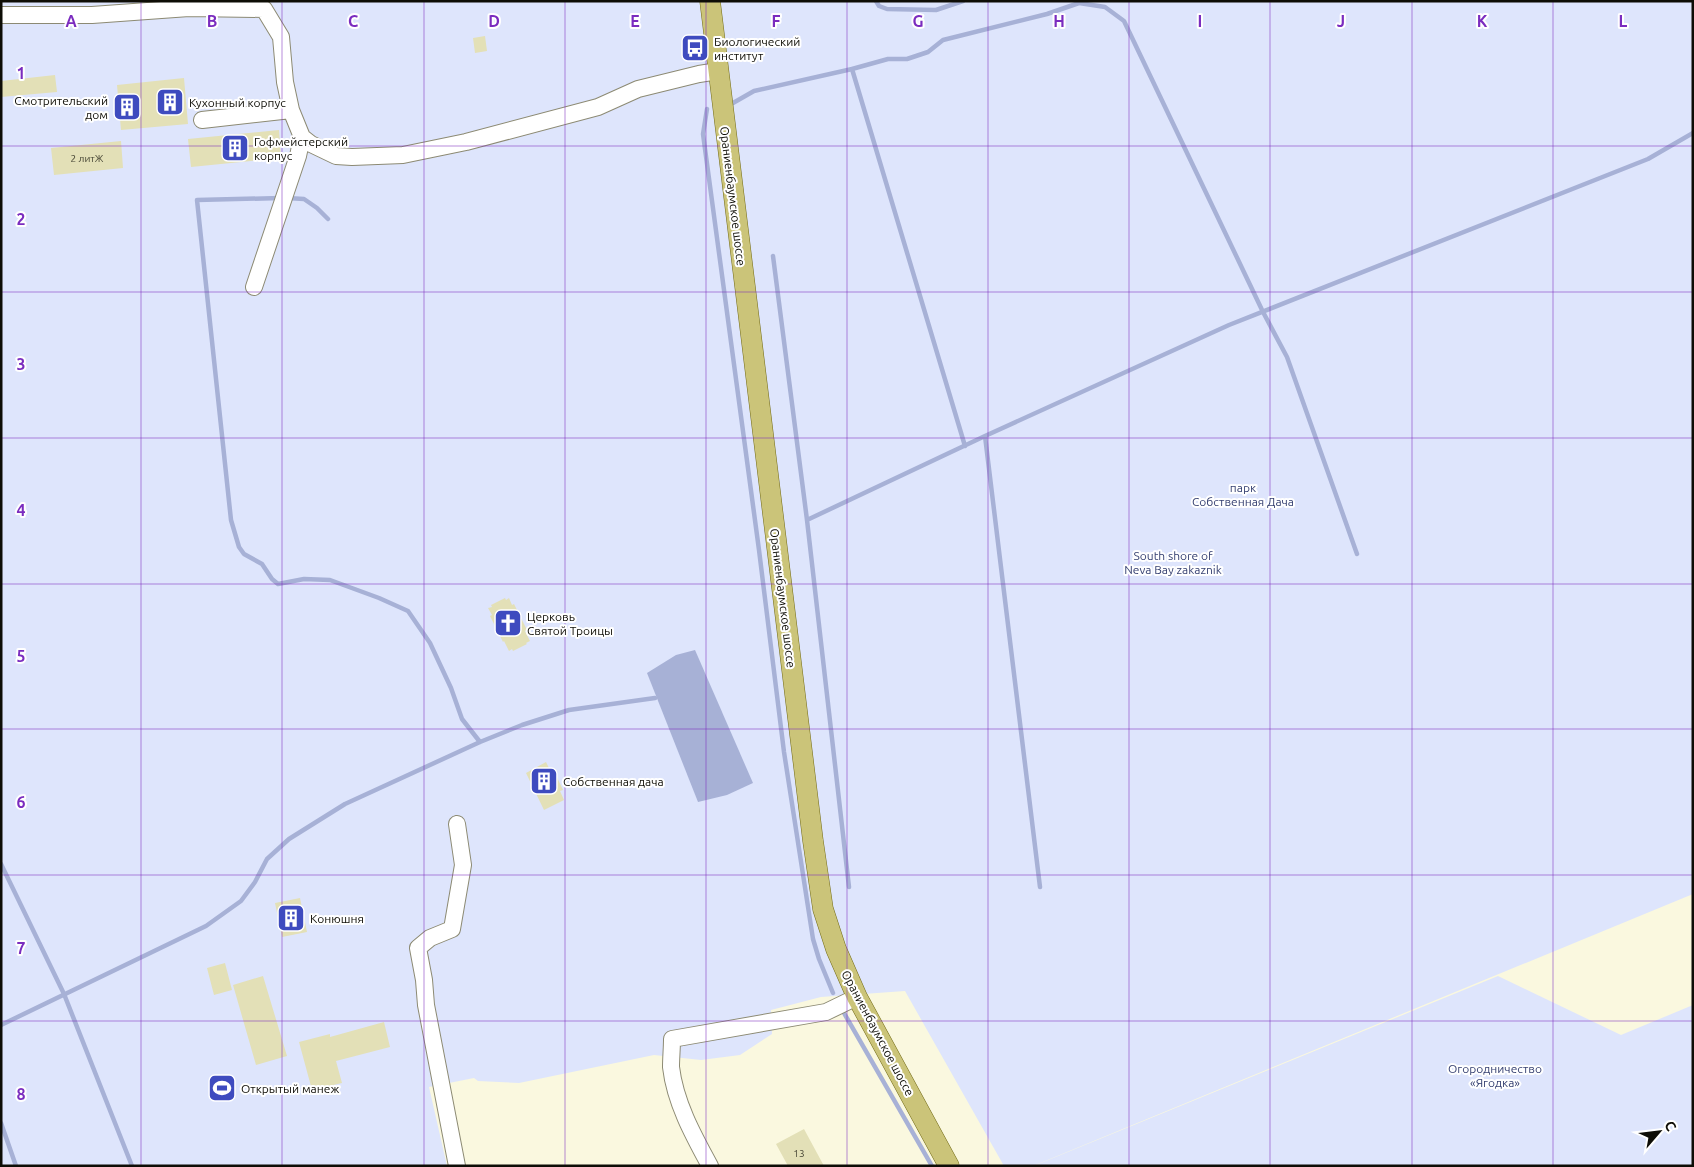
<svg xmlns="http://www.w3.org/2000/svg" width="1694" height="1167" font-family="Ubuntu,sans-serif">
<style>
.green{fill:#dee5fc}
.water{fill:#a7b1d6}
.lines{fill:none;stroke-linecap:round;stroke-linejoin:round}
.stream{stroke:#a7b1d6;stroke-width:4.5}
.building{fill:#e3e0b7}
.minor-casing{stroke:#8c8a73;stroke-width:18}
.major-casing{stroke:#736b17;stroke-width:21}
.minor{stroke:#fff;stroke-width:16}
.major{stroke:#cbc479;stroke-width:20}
.grid{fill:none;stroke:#7b2cbf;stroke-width:1;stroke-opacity:0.55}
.labels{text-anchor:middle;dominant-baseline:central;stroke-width:4;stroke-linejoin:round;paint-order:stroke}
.number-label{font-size:10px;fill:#434232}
.poi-label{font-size:12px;fill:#0e0d06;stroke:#fff;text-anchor:start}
.street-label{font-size:12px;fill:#0e0d06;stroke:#fff}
.park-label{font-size:12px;fill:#343f70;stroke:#fff}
.grid-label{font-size:16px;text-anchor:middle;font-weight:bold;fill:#7b2cbf;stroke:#fff;stroke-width:4;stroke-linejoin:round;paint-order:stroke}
</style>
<rect width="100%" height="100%" fill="#faf8df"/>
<path class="green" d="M1,1h1692v893l-660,272h-29l-99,-175 -84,6 -50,13 1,24 -32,21 -39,5 -47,-5 -135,28 -41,-2 -4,-3 -45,9 18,79h-446z
M1498,976l123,59 72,-30v161l-657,-1z"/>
<path class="water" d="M695,650l58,133 -26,12 -29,7 -51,-129 29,-18z"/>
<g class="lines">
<path class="stream" d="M876,1l3,5 8,3 49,1 27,-9
M852,69l36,-10h19l21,-7 15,-12 104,-26 32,-11 26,4 19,14 139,291 24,45 70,197
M733,103l21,-12 98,-22 113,377
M707,109l-4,25 56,416 25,202 29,187 6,20 14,34
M281,198l-84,2 34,320 8,27 5,7 18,10 10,15 6,5 26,-5 26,1 49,18 29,13 22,32 21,45 11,31 18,23
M287,198l17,1 13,9 11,11
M773,256l34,264 42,367
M985,436l55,451
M807,520l178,-84 244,-111 419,-166 45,-26
M1,864l63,130 68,172
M844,1013l88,153
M1,1025l205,-99 35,-25 14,-19 12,-23 22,-20 56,-35 135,-62 42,-17 47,-15 86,-12
M1,1123l15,43"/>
</g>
<path class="building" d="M485,36l2,15 -12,2 -2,-15z
M55,75l2,17 -56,5v-16z
M184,78l4,46 -67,6 -4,-45z
M279,130l2,28 -90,9 -3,-28z
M121,141l2,27 -69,7 -3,-27z
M505,598l1,2 3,-2 3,7 2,-1 13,26 -2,1 5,10 -4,2 1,1 -14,7 -1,-2 -3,2 -5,-10 -1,1 -13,-26 2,-1 -4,-7 4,-1 -1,-2z
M546,762l5,10 3,-1 9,19 -3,1 4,9 -20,10 -18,-37z
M300,898l7,34 -25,5 -7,-34z
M225,963l7,27 -18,5 -7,-27z
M263,976l24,80 -31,9 -23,-80z
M384,1022l6,25 -54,14 6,22 -30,7 -13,-48 31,-8v3z
M804,1129l20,37h-36l-12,-22z"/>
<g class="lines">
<g class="minor-casing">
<path id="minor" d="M1,15h91l97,-7 75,1 17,28 4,45 6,28 11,27 9,7 25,12 16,1 51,-2 63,-13 132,-35 40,-18 61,-15 19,-3
M202,120l89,-10
M254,287l44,-131 4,-19
M457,824l6,41 -11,64 -22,9 -12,10 6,32 2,25 31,161
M710,1166c-17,-31 -35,-64 -39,-99 0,-9 1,-19 1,-28l154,-27 31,-15"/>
</g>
<g class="major-casing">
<path id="major" d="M710,1l103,840 10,68 13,40 21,48 92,169"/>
</g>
<use href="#minor" class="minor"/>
<use href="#major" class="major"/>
</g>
<path class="grid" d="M141,1v1165M282,1v1165M424,1v1165M565,1v1165M706,1v1165M847,1v1165M988,1v1165M1129,1v1165M1270,1v1165M1412,1v1165M1553,1v1165M1,146h1692M1,292h1692M1,438h1692M1,584h1692M1,729h1692M1,875h1692M1,1021h1692"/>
<defs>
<g id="bus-square" transform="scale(1.4375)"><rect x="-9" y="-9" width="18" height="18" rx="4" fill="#3e4bbf" stroke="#fff"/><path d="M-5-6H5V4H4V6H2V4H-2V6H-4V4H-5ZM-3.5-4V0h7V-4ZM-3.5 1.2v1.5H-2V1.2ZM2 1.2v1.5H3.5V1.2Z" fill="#fff"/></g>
<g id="building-square" transform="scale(1.4375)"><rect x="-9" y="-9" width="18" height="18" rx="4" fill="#3e4bbf" stroke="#fff"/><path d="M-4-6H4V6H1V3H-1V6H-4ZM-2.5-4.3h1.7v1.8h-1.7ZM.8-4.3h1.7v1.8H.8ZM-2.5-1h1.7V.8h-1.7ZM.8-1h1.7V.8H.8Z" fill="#fff"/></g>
<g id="church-square" transform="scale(1.4375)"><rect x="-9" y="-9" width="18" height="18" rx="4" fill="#3e4bbf" stroke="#fff"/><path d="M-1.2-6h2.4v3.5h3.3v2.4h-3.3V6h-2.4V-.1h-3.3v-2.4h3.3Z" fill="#fff"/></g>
<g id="stadium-square" transform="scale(1.4375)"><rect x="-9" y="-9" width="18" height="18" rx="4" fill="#3e4bbf" stroke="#fff"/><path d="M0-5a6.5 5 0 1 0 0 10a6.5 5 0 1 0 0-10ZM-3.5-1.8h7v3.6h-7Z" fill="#fff"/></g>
</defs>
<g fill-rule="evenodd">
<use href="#bus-square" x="695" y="48"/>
<use href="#building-square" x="170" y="102"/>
<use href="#building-square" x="127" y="107"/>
<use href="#building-square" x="235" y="148"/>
<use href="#church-square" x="508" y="623"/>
<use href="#building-square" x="544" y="781"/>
<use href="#building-square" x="291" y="918"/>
<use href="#stadium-square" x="222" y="1088"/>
</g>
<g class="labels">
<g class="number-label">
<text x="87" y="158">2 литЖ</text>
<text x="799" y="1153">13</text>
</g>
<g class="poi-label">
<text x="714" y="41">Биологический<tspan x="714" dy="14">институт</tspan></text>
<text x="108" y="100" text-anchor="end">Смотрительский<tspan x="108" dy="14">дом</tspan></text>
<text x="189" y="102">Кухонный корпус</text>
<text x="254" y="141">Гофмейстерский<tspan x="254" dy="14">корпус</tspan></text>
<text x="527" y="616">Церковь<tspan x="527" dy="14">Святой Троицы</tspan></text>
<text x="563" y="781">Собственная дача</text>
<text x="310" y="918">Конюшня</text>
<text x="241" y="1088">Открытый манеж</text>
</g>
<g class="street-label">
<text transform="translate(733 196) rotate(83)">Ораниенбаумское шоссе</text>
<text transform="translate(783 598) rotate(83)">Ораниенбаумское шоссе</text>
<text transform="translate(878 1033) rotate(62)">Ораниенбаумское шоссе</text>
</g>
<g class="park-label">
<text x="1243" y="487">парк<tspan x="1243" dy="14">Собственная Дача</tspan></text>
<text x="1173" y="555">South shore of<tspan x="1173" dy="14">Neva Bay zakaznik</tspan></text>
<text x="1495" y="1068">Огородничество<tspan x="1495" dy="14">«Ягодка»</tspan></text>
</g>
</g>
<g class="grid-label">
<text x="71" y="27">A</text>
<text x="212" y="27">B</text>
<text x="353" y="27">C</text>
<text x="494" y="27">D</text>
<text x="635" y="27">E</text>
<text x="776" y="27">F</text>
<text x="918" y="27">G</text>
<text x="1059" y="27">H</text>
<text x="1200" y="27">I</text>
<text x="1341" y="27">J</text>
<text x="1482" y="27">K</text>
<text x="1623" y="27">L</text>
<text x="21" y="79">1</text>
<text x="21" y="225">2</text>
<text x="21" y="370">3</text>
<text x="21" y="516">4</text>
<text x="21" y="662">5</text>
<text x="21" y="808">6</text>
<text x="21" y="954">7</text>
<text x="21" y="1100">8</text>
</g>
<rect width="1694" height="1167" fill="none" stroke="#0e0d06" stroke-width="5"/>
<g transform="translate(1659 1132) rotate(62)" stroke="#ffffff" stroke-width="4" paint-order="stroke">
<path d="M0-4L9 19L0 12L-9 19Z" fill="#0e0d06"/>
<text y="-8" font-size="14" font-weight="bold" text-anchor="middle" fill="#0e0d06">С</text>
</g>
</svg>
